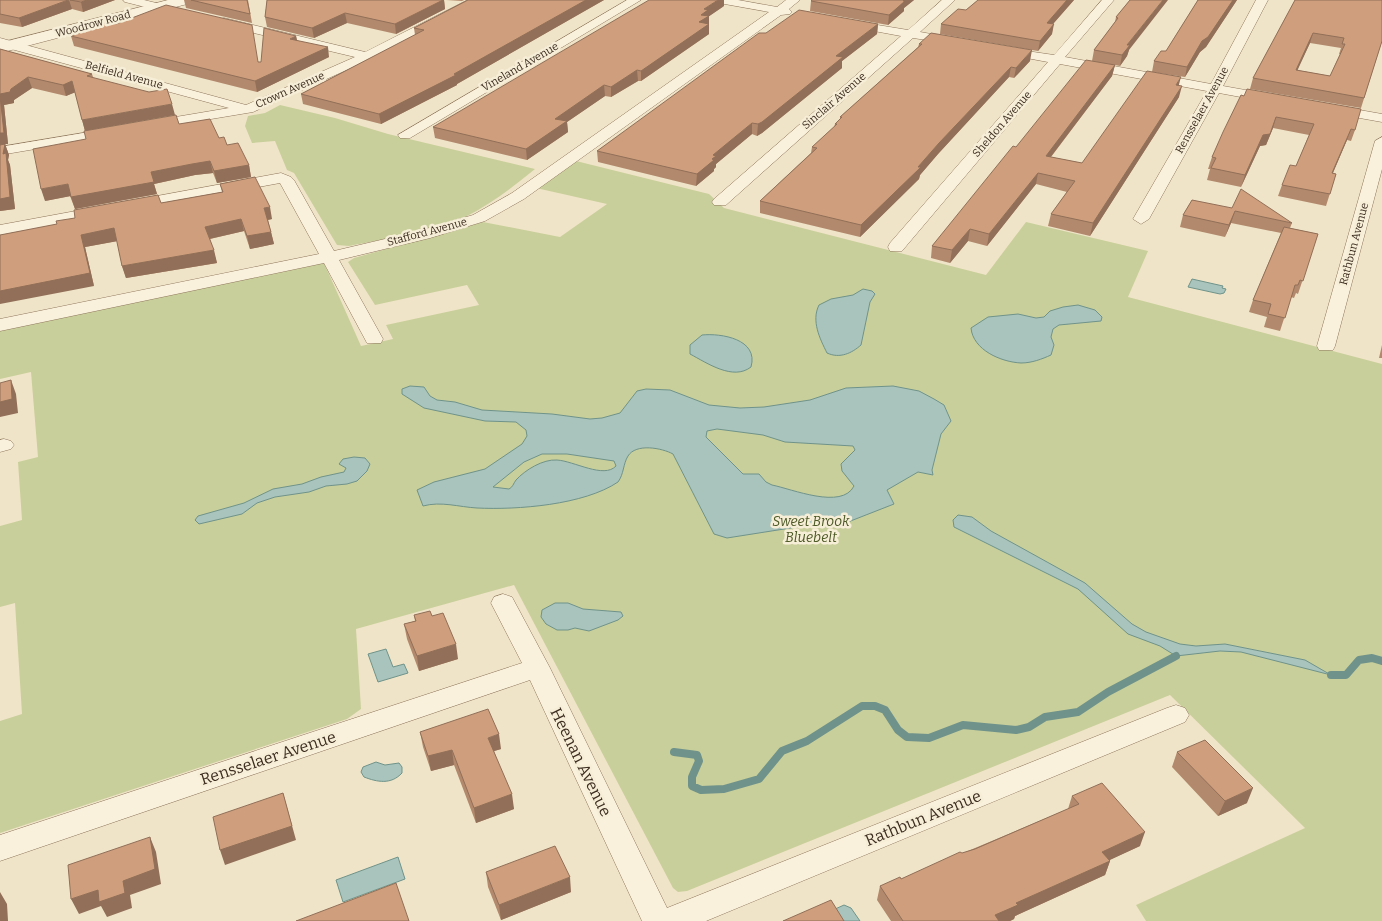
<svg xmlns="http://www.w3.org/2000/svg" width="1382" height="921" font-family="Bitter,serif">
<style>
.green{fill:#c9cf9b}
.water{fill:#a9c4bc;stroke:#6f938a;fill-rule:evenodd}
.lines{fill:none;stroke-linecap:round;stroke-linejoin:round}
.stream{stroke:#6f938a;stroke-width:8}
.minor-casing{stroke:#8d765c;stroke-width:1}
.tertiary-casing{stroke:#8d765c;stroke-width:1}
.minor{fill:#faf1dc;fill-rule:evenodd}
.tertiary{fill:#faf1dc;fill-rule:evenodd}
.wall{fill:#b2896c;fill-rule:evenodd}
.shaded-wall{fill:#916f58}
.building{fill:#cf9f7d;stroke:#916f58;fill-rule:evenodd}
.labels{text-anchor:middle;dominant-baseline:central;stroke-width:5;stroke-linejoin:round;paint-order:stroke}
.far-street-label{font-size:11px;fill:#3d2e20;stroke:#f7eed8}
.park-label{font-size:14px;font-style:italic;fill:#4d5a26;stroke:#f7eed8}
.near-street-label{font-size:16px;fill:#3d2e20;stroke:#f7eed8}
</style>
<rect width="100%" height="100%" fill="#f0e4c8"/>
<path class="green" d="M280,105l55,13 53,16 147,35c-22,18 -44,35 -70,48 -35,17 -78,21 -116,29l-12,-1 -43,-72 -7,-3 -12,-29 -23,2 -7,-17 3,-10 17,-3z
M576,161l133,33 15,14 262,67 40,-53 122,29 -20,46 254,67v557h-236l-10,-16 169,-77 -135,-133 -483,196 -9,1 -5,-4 -159,-303 -158,44 5,80 -14,10 -347,114v-112l22,-7 -7,-111 -15,4v-81l22,-6 -4,-58 20,-5 -7,-85 -31,7v-50l315,-67 9,1 37,83 32,-7 -7,-14 93,-20 -12,-20 -92,20 -27,-43 6,-4 129,-36 77,15 47,-33 -71,-16z"/>
<path class="water" d="M1192,279l31,7 -1,2 4,1 -2,4 -4,1 -32,-7z
M863,289l9,2 3,3 -5,8 -9,43c-9,8 -21,14 -34,8 -7,-14 -16,-32 -8,-48l12,-6 22,-4z
M1078,305l17,5 7,7 -1,4 -42,4 -6,4 -2,8 3,8 -3,10c-9,4 -19,8 -30,8 -20,-1 -48,-13 -50,-35l17,-11 30,-3 18,4 8,-1 6,-6 13,-4z
M702,335c19,-2 57,4 49,32 -18,14 -44,-4 -61,-13v-9z
M410,386l14,1 6,9 7,4 18,2 27,8 70,4 38,5 12,-1 18,-5 17,-22 9,-2 24,1 39,15 31,3 24,-1 46,-7 36,-12 47,-2 26,5 15,8 10,6 7,16 -10,13 -9,36 1,5 -15,-3 -31,18 7,14 -46,18 -32,2 -89,14 -13,-4 -41,-80c-11,-6 -37,-11 -45,2 -5,8 -4,18 -10,26 -34,23 -101,28 -141,26 -18,-1 -36,-7 -54,-2l-6,-16 17,-8 51,-13 37,-25 5,-8 -1,-6 -10,-8 -31,-1 -61,-13 -22,-14v-5zM717,429l46,6 22,7 68,4 2,4 -14,14 1,7 12,15c-12,24 -62,3 -82,-1l-6,-3 -7,-8h-16l-37,-37 1,-6zM542,454h25l47,7 2,5c-12,13 -42,-5 -59,-6 -14,-1 -32,10 -41,20 -3,4 -3,7 -7,9l-16,-2 31,-25z
M354,457l11,1 5,6 -3,7 -10,10 -10,3 -21,2 -17,6 -34,5 -18,6 -15,11 -43,10 -4,-4 3,-4 46,-13 29,-14 29,-5 19,-7 23,-5 2,-4 -7,-4 4,-5z
M958,515l14,2 19,14 94,52 47,41 14,8 34,12 16,2 29,-2 80,16 26,15 -90,-23 -21,-1 -44,5 -16,-10 -32,-12 -50,-45 -124,-62 -1,-7z
M555,603h13l15,6 38,3 2,4 -5,4 -29,11 -14,-3 -7,2h-11l-11,-6 -5,-7 1,-7z
M386,649l7,18 11,-3 4,9 -30,9 -10,-28z
M376,762l9,3 14,-2 3,4v6c-11,12 -25,9 -38,4l-3,-5 2,-5z
M398,857l7,22 -62,23 -7,-22z
M844,905l7,3 9,13h-24l-3,-11z"/>
<g class="lines">
<path class="stream" d="M1331,675h15l13,-15 13,-2 10,3
M674,752l23,3 2,6 -7,16v9l9,4 23,-1 35,-10 23,-28 25,-10 55,-35h13l10,4 13,20 9,7 22,1 34,-13 53,5 13,-3 16,-10 33,-5 30,-20 68,-36"/>
<g class="minor-casing">
<path id="minor" d="M123,0h21l37,9 2,2 -6,4 -52,-13z
M468,0h15l-112,59 -118,53 -102,17 -7,-4 2,-3 83,-14 -229,-62v-8l246,67 109,-48 -135,-32 -2,-3 2,-3 4,-1 141,34z
M627,0h14l-231,138h-10l-2,-3z
M713,0h25l39,7 9,-7h14l-11,9 3,3 -2,2 -9,1 -257,184 -39,22 -55,17 -91,22 44,79 -2,4h-14l-43,-80 -324,68v-12l319,-65 -39,-71 -280,52v-10l281,-52 10,4 3,3 40,71 85,-20 54,-16 39,-22 257,-181 -50,-9z
M942,0h13l-35,32 40,7 2,3 -2,3 -47,-7 -187,167h-12l-2,-3 2,-3 187,-163 -54,-10 -2,-3 2,-3 61,10z
M1102,0h12l-49,57 146,27 45,-84h12l-45,86 50,9 7,4 -7,4 -54,-10 -70,126 -8,5 -8,-5 74,-128 -147,-27 -158,187h-12l-2,-4 2,-4 158,-181 -49,-9 -2,-3 2,-3 55,8z
M1331,105l51,9v8l-56,-10 -2,-3z
M113,128l7,4 -2,3 -118,20v-8z
M1382,137v32l-47,177 -2,4h-14l-2,-4 58,-205z
M4,439l7,2 3,4 -3,4 -11,3v-12z
M503,594l9,3 38,71 117,240 500,-200 9,-3 9,3 4,7 -4,7 -479,199h-64l-112,-241 -530,181v-26l522,-172 -31,-60 3,-6z"/>
</g>
<g class="tertiary-casing">
<path id="tertiary" d="M168,0h25l-2,3 -191,50v-10z"/>
</g>
<use href="#minor" class="minor"/>
<use href="#tertiary" class="tertiary"/>
</g>
<path class="wall" d="M0,0h115l-32,12 -11,-3 -50,18 -22,-4z
M184,0h64l4,23 -66,-15z
M267,0h177l1,9 -49,25 -49,-11 -33,15 -47,-11 -2,-10z
M446,0h18l-2,1z
M468,0h136l-147,84v1l-76,39 -78,-20 -2,-10 114,-59 -1,-7z
M812,0h102l-10,8v3l-16,14 -78,-14 1,-10z
M978,0h96l-21,24 -1,10 -14,17 -98,-17 1,-10 25,-14z
M1130,0l-1,50 -2,6 -7,10 -5,-1 -3,11 -61,81 31,6 97,-78v12l-89,139 -42,-10 3,-12 16,-22 -31,-8 -49,62 -19,-5 -18,22 -19,-5 1,-12 84,-99 76,-86 2,-11 21,-28 1,-5z
M1198,0h39l-31,47 -6,5 -15,25 -33,-5 2,-11 12,-10z
M1295,0l87,41 -21,67 -111,-19 3,-11zM1310,43l31,5 -2,6h1l-10,22 -33,-6z
M724,6l-15,10v18l-68,47h-3l-27,16 -6,-1 -38,26 1,10 -41,28 -92,-22 -2,-11z
M878,24l-1,10 -35,27v7l-80,65 -5,3 -5,-2 -36,30v3l-2,2v2l-18,15 -98,-24 -1,-11 169,-118z
M71,36l188,26h2l35,-26 1,4 32,17 -72,35 -183,-46z
M919,44l111,17 -16,17 -5,-1 -71,77 -18,21 -1,4 -59,58 -100,-24v-12l51,-48 1,-6 22,-20 1,-3 5,-5v-2l78,-70z
M0,49l92,25 1,3 -8,54 -10,-39 -9,4 -34,-8 -18,12v3l-10,2 4,39h-3l4,11 -1,5 2,5 5,44 -15,2z
M1241,95l114,35 -4,11 -4,-1 -14,33 3,1 -10,32 -48,-10 4,-11 14,-19 13,-31 -36,-7 -7,17 -6,1 -19,41 -34,-7 3,-11h-2l4,-12z
M179,124l40,14 8,7 22,20 2,12 -34,6 -4,-10 -18,2 -41,9 3,10 -82,15 -5,-13 -25,5z
M220,184l52,35 -4,1 6,24 -24,5 -6,-18 -34,8 7,24 -91,15 -4,-12 -5,-25 -32,6 9,39 -37,-62 104,-21 61,-11z
M1192,200l100,23 -2,5 28,6 -20,60 -2,-1 -2,5 -3,-1 -11,34 -16,-4 3,-10 -18,-5 4,-12 28,-67 -50,-10 -6,14 -45,-10 3,-12z
M1382,345v13h-3z
M414,615l44,44 -39,12 -12,-32 -3,-15 11,-3z
M420,732l81,17 -7,2 20,58 -38,14 -22,-58 -23,6 -8,-24z
M1177,752l70,51 -29,13 -46,-49z
M1072,796l68,50 -31,14 1,1 -5,14 -90,41 -1,3 -4,2h-119l-14,-21 3,-14 21,-7 167,-70z
M486,872l85,20 -70,28 -13,-33z"/>
<path class="shaded-wall" d="M69,0l3,9 -50,18 -3,-9z
M87,0h28l-32,12 -2,-10z
M443,0h1l1,9 -49,25 -1,-10z
M586,0h18l-147,84v1l-76,39 -2,-10 75,-40z
M718,0h6v6l-16,11 1,-1v18l-68,47v-10l58,-49 2,-7 3,-6z
M904,0h10l-10,8v3l-16,14 1,-10z
M1067,0h7l-29,33 2,-10z
M1163,0h5l-39,50 -2,6 -7,10 2,-11 5,-10z
M1233,0h4l-31,47 -6,5 -15,25 2,-10 15,-26z
M345,13l2,10 -33,15 -2,-10z
M878,24l-1,10 -35,27v7l-80,65 -5,3 1,-12 78,-68z
M1054,24l-2,10 -14,17 2,-10z
M1313,33l-3,10 -17,37 3,-10z
M296,36l2,10 -8,-7z
M328,47l1,10 -72,35 -2,-11z
M1032,50l-2,11 -16,17 2,-10z
M1115,65l-3,11 -69,91 3,-11z
M1011,67l-2,10 -71,77 -18,21 -1,4 -59,58 1,-12 57,-58 21,-24z
M637,70l1,11 -27,16v-10z
M28,77l4,11 -18,12v3l-10,2 4,39h-3l4,11 -1,5 2,5 5,44 -15,2v-117l11,-5z
M1181,77l-3,11 -2,-3z
M72,81l4,11 -10,4 -3,-11z
M604,85l1,11 -38,26 1,10 -41,28 -1,-11 29,-30z
M1182,86l-3,11 -89,139 3,-13z
M172,104l3,11 -90,16 -3,-11z
M1276,117l-3,11 -7,17 -6,1 -19,41 4,-12 18,-40z
M752,123v11l-36,30v3l-2,2v2l-18,15 1,-12 16,-19z
M1351,129l-4,11 -19,44 4,-11z
M210,161l3,12 -18,2 -41,9 3,10 -82,15 -4,-12 80,-25 41,-8z
M249,165l2,12 -34,6 -3,-12z
M1038,173l-2,11 -49,62 2,-12z
M68,184l3,12 -26,5 -4,-12z
M270,207l2,12 -5,1 -3,-12z
M1235,211l-4,12 -6,14 4,-12z
M241,219l3,12 -35,8 -4,-12z
M114,228l4,13 -33,6 9,39 -94,18v-13l81,-56z
M970,229l-2,12 -18,22 2,-13z
M271,232l3,12 -24,5 -3,-13z
M214,250l3,13 -91,15 -4,-12z
M11,380l5,14 2,19 -18,4v-15z
M456,644l2,15 -39,12 -2,-15z
M499,734l2,15 -10,3 -3,-14z
M452,750l2,15 -23,6 -3,-15z
M1253,788l-6,15 -29,13 7,-15z
M283,793l13,47 -71,25 -5,-15z
M512,794l2,15 -38,14 -2,-15z
M1145,832l-5,14 -43,20 5,-14z
M150,837l6,15 5,32 -31,11 2,13 -25,9 -6,-11 -22,8 -8,-15 52,-18z
M1110,861l-5,14 -90,41 -1,3 -4,2h-16l1,-6 21,-12z
M570,877l1,15 -70,28 -2,-15z
M0,892l7,12 1,17h-8z"/>
<path class="building" d="M0,0h68l-49,18 -19,-4z
M70,0h17l-6,2z
M191,0h56l3,14z
M267,0h176l-48,24 -50,-11 -33,15 -47,-11z
M468,0h118l-132,74 2,1 -77,39 -78,-20 123,-64 -10,-2z
M649,0h69l-14,9 4,1 -7,5 8,1 -10,6 10,2 -68,47 -4,-1 -26,17 -7,-2 -49,34 12,2 -41,28 -93,-22z
M812,0h92l-1,1h2l-16,14 -78,-14z
M978,0h89l-20,23 7,1 -14,17 -99,-17 17,-15 8,1z
M1130,0h33l-36,45h3l-8,10 -28,-5 24,-32 -2,-1z
M1198,0h35l-25,37 -6,4 -15,26 -33,-6 7,-10h5z
M1295,0h87v41l-18,57 -111,-20zM1313,33l31,5 -2,6h3l-15,32 -34,-6z
M166,5l86,20 6,37h3l3,-34 32,8 -6,3 38,8 -73,34 -184,-45 37,-14 8,2z
M799,10l79,14 -42,32 7,1 -81,65 -4,2 -6,-1 -39,32 3,1 -4,3 2,1 -17,14 -100,-23 162,-118h7z
M931,33l101,17 -16,18 -5,-1 -72,76 -21,24h3l-60,58 -101,-24 57,-53 -5,-1 25,-23h-2l7,-7h-2l82,-73h-3z
M0,49l92,25 -5,2 62,16 18,-3 5,15 -90,16 -10,-39 -9,4 -35,-8 -17,12 -1,3 -10,2z
M1086,60l29,5 -69,91 36,7 65,-92 34,6 -5,8 6,1 -89,137 -42,-9 24,-33 -37,-8 -49,61 -19,-5 -18,21 -20,-4 81,-100 3,1z
M1247,89l114,20 -6,21 -4,-1 -19,44 4,1 -6,20 -48,-9 8,-20 6,1 18,-42 -38,-7 -6,17 -7,1 -18,40 -34,-7 5,-10 -4,-1 11,-25 18,-37 3,1z
M0,96l4,37h-4z
M176,115l3,9 31,-5 9,19 5,-1 3,8 11,-2 11,22 -35,6 -4,-10 -18,3 -41,8 3,10 -83,15 -3,-13 -27,5 -8,-40 53,-10 -2,-8z
M5,144l-2,10 3,-1 4,44 -10,2v-54z
M255,177l15,30 -6,1 7,24 -24,4 -6,-17 -36,8 9,23 -92,16 -8,-38 -33,7 9,38 -90,18v-56l57,-11 -1,-3 19,-3 -1,-8 84,-15 3,8 62,-11 -3,-8z
M1241,189l51,34 -57,-12 -6,14 -46,-10 9,-15 40,8z
M1284,227l34,7 -15,47 -3,-1 -2,5h-3l-10,33 -17,-4 3,-10 -18,-4z
M11,380l1,19 -12,3v-19z
M430,611l2,5 11,-3 13,31 -39,12 -13,-32 12,-3 -2,-6z
M488,709l11,25 -11,4 24,56 -38,14 -22,-58 -24,6 -8,-24z
M1205,740l48,48 -28,13 -48,-49z
M1102,783l43,49 -43,20 8,9 -94,42 2,2 -23,10 4,6h-96l-23,-35 20,-9 1,2 59,-27 2,1 13,-4 104,-45 -7,-8z
M283,793l9,33 -72,24 -7,-33z
M150,837l5,32 -32,12 2,12 -26,9 -1,-12 -27,9 -3,-34z
M555,846l15,31 -71,28 -13,-33z
M396,883l13,38h-113z
M831,900l13,21h-61z"/>
<g class="labels">
<g class="far-street-label">
<text transform="translate(93 24) rotate(-15)">Woodrow Road</text>
<text transform="translate(520 67) rotate(-30)">Vineland Avenue</text>
<text transform="translate(124 75) rotate(15)">Belfield Avenue</text>
<text transform="translate(290 90) rotate(-24)">Crown Avenue</text>
<text transform="translate(834 101) rotate(-41)">Sinclair Avenue</text>
<text transform="translate(1202 110) rotate(-61)">Rensselaer Avenue</text>
<text transform="translate(1002 124) rotate(-49)">Sheldon Avenue</text>
<text transform="translate(427 232) rotate(-15)">Stafford Avenue</text>
<text transform="translate(1354 244) rotate(-75)">Rathbun Avenue</text>
</g>
<g class="park-label">
<text x="811" y="521">Sweet Brook<tspan x="811" dy="16">Bluebelt</tspan></text>
</g>
<g class="near-street-label">
<text transform="translate(268 758) rotate(-18)">Rensselaer Avenue</text>
<text transform="translate(581 762) rotate(64)">Heenan Avenue</text>
<text transform="translate(923 818) rotate(-22)">Rathbun Avenue</text>
</g>
</g>
</svg>
